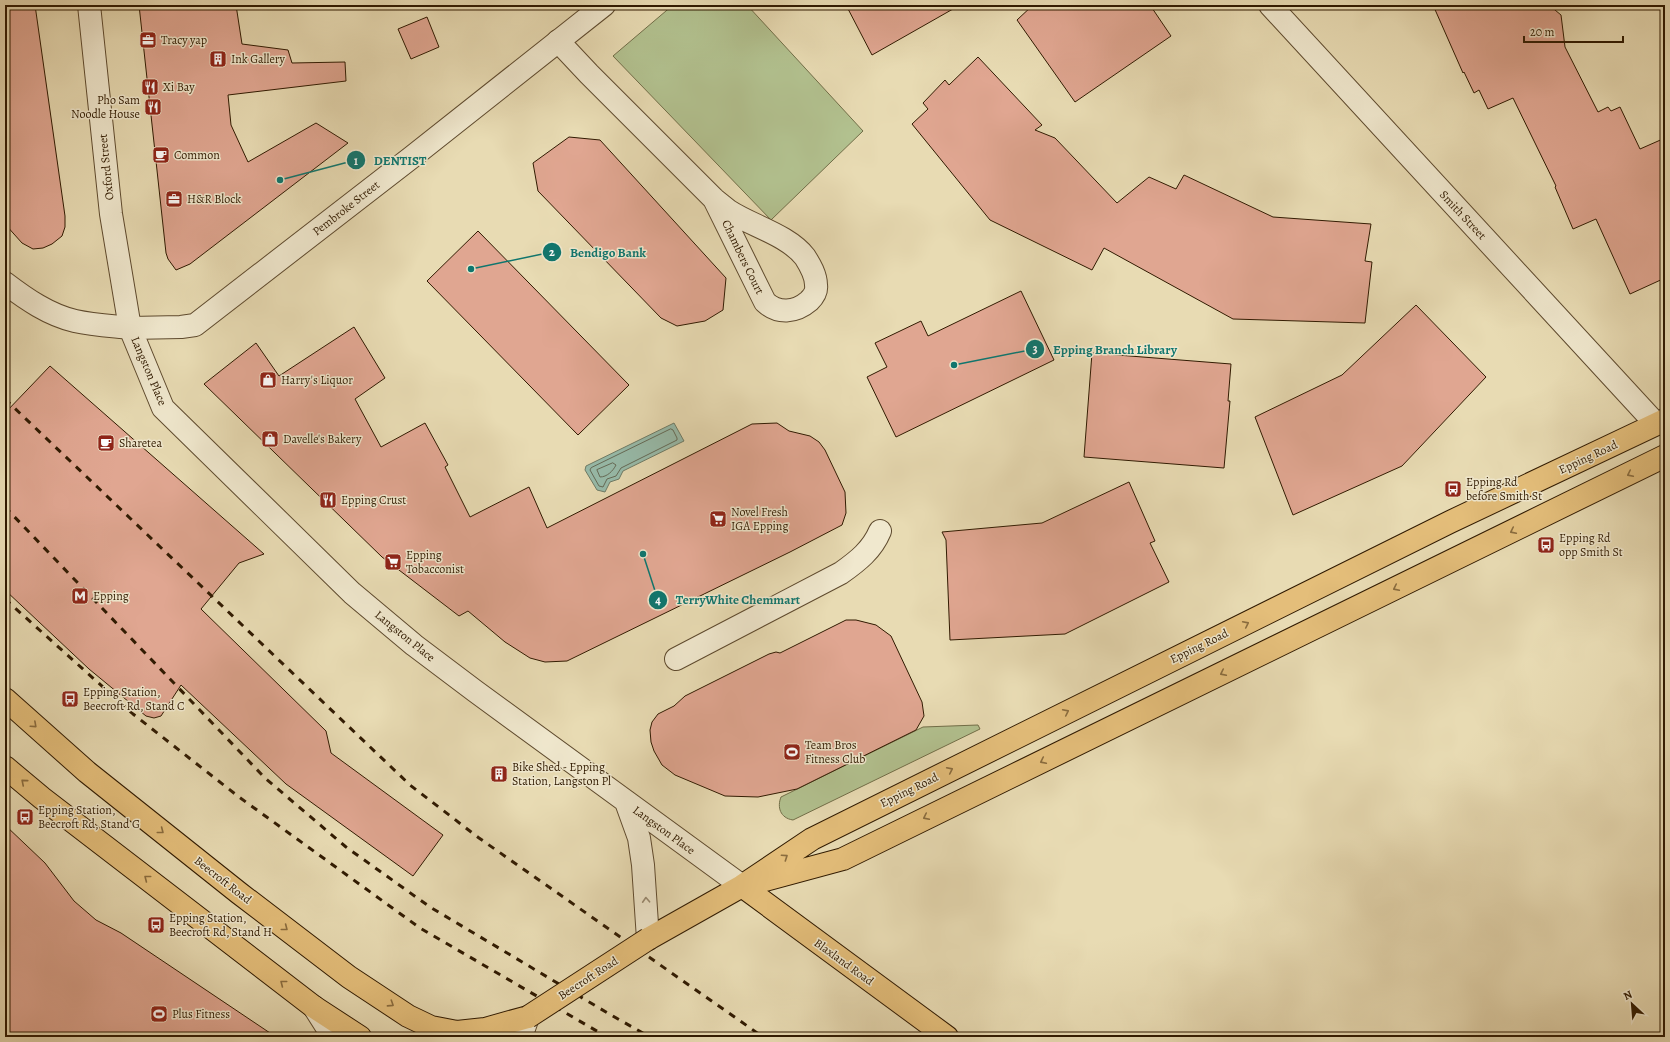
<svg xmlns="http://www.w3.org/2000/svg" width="1670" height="1042" font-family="Alegreya,serif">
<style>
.green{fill:#b2c18f;stroke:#716e48}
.water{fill:#97bbaa;stroke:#6e7b66}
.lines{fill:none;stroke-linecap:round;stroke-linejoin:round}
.shore{stroke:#646a56;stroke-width:1}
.building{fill:#e0a691;stroke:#301a01}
.minor-casing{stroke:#5e4a2e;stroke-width:24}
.tertiary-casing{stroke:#5e4a2e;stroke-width:24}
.primary-casing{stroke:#301a01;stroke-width:24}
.minor{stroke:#f0e8ce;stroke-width:22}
.tertiary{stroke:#f0e8ce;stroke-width:22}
.primary{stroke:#e4be7a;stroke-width:22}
.rail{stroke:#301a01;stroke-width:3;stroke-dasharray:7 7;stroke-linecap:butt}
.primary-bridge-casing{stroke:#301a01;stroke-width:24;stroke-linecap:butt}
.primary-bridge{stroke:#e4be7a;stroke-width:22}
.oneway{stroke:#8a6c3e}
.oneway2{stroke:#9a8b72}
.labels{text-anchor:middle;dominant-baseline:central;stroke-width:3;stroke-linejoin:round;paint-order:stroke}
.poi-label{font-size:12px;fill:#301a01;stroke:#f0e8ce;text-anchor:start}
.street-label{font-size:12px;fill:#301a01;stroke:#f0e8ce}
.leader{fill:none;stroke:#0f766e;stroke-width:1.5}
.callout-dot{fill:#0f766e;stroke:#f0e8ce;stroke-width:1.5}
.mark-label{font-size:12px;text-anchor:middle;font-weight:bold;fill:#fff}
.callout-label{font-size:13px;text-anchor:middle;font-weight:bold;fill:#0f766e;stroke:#f0e8ce;stroke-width:3;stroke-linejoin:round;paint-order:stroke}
</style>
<rect width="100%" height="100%" fill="#e8dbb3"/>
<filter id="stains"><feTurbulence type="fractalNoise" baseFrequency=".005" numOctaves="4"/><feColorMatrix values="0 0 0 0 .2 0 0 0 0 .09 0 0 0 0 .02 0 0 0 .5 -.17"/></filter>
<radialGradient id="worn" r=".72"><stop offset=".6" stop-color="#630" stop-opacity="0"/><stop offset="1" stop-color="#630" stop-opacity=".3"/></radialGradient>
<path class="green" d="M673,5h74l116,126 -92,89 -158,-164z
M978,725l2,4 -187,91c-13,-2 -16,-13 -12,-23l142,-70z"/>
<path class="water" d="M674,423l10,18 -61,30 -4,8 -9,3 -5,10 -8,-2 -12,-20 1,-4z"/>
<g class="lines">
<path class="shore" d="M671,429l2,1 4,8v2l-56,28 -5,8 -9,3 -4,8 -4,-1 -9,-16 1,-2z
M613,463l3,2c-3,6 -9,12 -16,12l-3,-7z"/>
</g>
<path class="building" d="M5,5h30l30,211v11l-3,9 -10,8 -9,4 -10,1 -11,-6 -17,-19z
M139,5h97l6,39 46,6 4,13 53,-1 1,19 -118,14 3,30 17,37 68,-39 32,20 -158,121 -14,6 -8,-11 -2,-6z
M846,5h114l-88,50z
M1033,5h117l21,31 -96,66 -58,-82z
M1433,5h116l12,10 4,32 33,65 10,-5 3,4 9,-4 20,42 25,-11v140l-35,16 -34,-75 -23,10 -18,-42 1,-1 -43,-88 -25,11 -9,-19 -5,3 -10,-21 -1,1z
M427,17l12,30 -28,12 -13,-30z
M978,57l64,68 -7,5 20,8 62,65 32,-26 27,12 8,-14 89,42 98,7 -6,37 7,1 -7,61 -132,-4 -129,-71 -12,22 -102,-50 -78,-96 16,-15 -5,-6 22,-23 4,5z
M569,137l31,3 126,138 -3,32 -18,11 -28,5 -16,-8 -123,-127 -5,-28z
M478,231l151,154 -51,50 -151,-154z
M1021,291l33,69 -158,77 -29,-60 20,-10 -12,-24 46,-22 7,15z
M1416,305l70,72 -84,89 -109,49 -38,-98 87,-42z
M354,327l31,51 -30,21 26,48 44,-24 23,42 -3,2 25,50 59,-30 18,41 205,-104 25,-1 12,8 21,5 9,6 6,8 20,42 1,21 -4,12 -52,27 -223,109 -22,1 -15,-4 -25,-16 -37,-31 -9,5 -77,-59 -178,-173 52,-41 23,33z
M1092,353l139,11 -3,37h2l-6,67 -140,-11z
M50,366l214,188 -25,9 -38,46 125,122 5,22 112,82 -30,41 -127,-92 -105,-99 -20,31 -7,2 -8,-2 -57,-47 -84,-79v-177z
M1129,482l26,59 -5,2 19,39 -104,52 -115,6 -4,-100 -4,-8 100,-9z
M846,620h10l20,5 15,11 31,66 2,14 -8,14 -119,59 -39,8 -33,-1 -50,-21 -13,-10 -8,-14 -3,-9 -1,-12 2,-8 6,-8 16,-8 11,-10 84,-42 7,-2 4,1z
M5,825l40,38 29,38 22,19 25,13 155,104h-271z"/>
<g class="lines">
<g class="minor-casing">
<path id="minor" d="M1270,5l386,419
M558,41l31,33 125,125c5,4 10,8 15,12 23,15 59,24 76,46 5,8 11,18 11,28 1,6 -3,12 -7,16 -14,12 -31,13 -44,1l-51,-103
M5,283c21,16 44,32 70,38 18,4 37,5 55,7
M676,659l165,-86c17,-12 31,-23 39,-42"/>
</g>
<g class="tertiary-casing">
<path id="tertiary" d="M89,5l22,209 19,114 33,80 189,185 62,52 61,46 267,195
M130,328l51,-1 14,-2 217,-168 192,-152
M626,802l13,36 4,27 5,74
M314,1007l19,30
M521,1037l7,-20"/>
</g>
<g class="primary-casing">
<path id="primary" d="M5,699l82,73 152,121 110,84 59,39 23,11 26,5 28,-3 43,-12
M5,767l37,31 272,209 46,30
M758,882l85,-23 822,-403
M742,886l205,151
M648,939l94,-53 70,-47 638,-317 215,-102"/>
</g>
<use href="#minor" class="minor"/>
<use href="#tertiary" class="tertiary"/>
<use href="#primary" class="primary"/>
<path class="rail" d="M5,399l405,386 69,53 284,199
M5,507l260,271 81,69 84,60 181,108 39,22
M5,599l128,115 106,83 181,131 187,109"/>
<g class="primary-bridge-casing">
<path id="primary-bridge" d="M528,1017l120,-78"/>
</g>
<use href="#primary-bridge" class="primary-bridge"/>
</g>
<defs><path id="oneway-chevron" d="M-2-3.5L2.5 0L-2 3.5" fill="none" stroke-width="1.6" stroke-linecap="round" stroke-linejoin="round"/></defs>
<g class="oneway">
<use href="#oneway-chevron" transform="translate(1630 474) rotate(154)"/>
<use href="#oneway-chevron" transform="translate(1513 531) rotate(154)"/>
<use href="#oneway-chevron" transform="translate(1396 588) rotate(154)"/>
<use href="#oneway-chevron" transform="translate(1246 624) rotate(-26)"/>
<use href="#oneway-chevron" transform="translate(1223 673) rotate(154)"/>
<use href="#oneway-chevron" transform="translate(1066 712) rotate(-26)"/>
<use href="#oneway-chevron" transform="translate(34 725) rotate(42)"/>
<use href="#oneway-chevron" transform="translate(1043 761) rotate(154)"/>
<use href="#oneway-chevron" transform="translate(950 770) rotate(-26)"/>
<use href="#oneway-chevron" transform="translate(24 782) rotate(-140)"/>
<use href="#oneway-chevron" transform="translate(926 817) rotate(154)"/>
<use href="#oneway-chevron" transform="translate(161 831) rotate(38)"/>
<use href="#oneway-chevron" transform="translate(785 857) rotate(-34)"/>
<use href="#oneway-chevron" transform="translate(147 878) rotate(-142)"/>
<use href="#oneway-chevron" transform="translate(285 928) rotate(38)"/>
<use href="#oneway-chevron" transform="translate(283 983) rotate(-142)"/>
<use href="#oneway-chevron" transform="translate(391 1004) rotate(33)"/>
</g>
<use class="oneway2" href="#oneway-chevron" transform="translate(646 900) rotate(-93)"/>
<defs>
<g id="office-square" transform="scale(0.9)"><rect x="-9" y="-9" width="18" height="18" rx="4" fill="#8f2418" stroke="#f0e8ce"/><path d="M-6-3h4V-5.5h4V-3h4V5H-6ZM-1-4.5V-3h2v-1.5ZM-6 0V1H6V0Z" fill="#fff"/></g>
<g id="building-square" transform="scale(0.9)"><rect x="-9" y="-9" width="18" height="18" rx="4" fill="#8f2418" stroke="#f0e8ce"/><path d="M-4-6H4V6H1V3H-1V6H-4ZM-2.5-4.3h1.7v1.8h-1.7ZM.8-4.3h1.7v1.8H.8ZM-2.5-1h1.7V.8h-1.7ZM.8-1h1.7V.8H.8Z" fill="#fff"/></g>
<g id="restaurant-square" transform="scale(0.9)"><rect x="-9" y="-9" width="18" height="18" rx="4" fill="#8f2418" stroke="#f0e8ce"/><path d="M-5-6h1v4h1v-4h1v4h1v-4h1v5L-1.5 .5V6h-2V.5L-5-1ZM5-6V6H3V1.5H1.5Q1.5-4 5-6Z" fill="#fff"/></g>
<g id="cafe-square" transform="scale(0.9)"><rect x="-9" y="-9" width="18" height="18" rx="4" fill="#8f2418" stroke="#f0e8ce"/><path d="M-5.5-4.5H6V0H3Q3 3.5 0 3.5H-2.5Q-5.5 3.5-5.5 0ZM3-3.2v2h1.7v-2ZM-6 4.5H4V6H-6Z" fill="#fff"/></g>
<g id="shop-square" transform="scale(0.9)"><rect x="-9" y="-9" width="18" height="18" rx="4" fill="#8f2418" stroke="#f0e8ce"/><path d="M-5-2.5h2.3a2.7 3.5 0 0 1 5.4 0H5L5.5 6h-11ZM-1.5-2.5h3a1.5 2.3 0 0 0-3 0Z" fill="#fff"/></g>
<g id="bus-square" transform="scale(0.9)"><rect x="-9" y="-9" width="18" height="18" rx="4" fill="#8f2418" stroke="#f0e8ce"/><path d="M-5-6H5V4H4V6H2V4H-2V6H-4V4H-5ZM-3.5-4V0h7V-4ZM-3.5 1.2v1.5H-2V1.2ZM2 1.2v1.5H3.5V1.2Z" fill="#fff"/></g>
<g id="supermarket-square" transform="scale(0.9)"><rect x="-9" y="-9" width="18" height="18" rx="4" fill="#8f2418" stroke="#f0e8ce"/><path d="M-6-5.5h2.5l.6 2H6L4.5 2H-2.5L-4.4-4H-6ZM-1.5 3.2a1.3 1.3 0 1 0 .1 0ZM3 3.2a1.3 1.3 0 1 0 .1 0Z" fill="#fff"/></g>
<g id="metro-square" transform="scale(0.9)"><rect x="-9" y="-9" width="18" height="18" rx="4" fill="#8f2418" stroke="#f0e8ce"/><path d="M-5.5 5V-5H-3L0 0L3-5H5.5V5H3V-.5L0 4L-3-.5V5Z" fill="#fff"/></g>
<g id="stadium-square" transform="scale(0.9)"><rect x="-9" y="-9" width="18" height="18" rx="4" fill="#8f2418" stroke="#f0e8ce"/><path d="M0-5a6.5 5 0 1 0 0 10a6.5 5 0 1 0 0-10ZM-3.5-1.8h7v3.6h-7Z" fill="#fff"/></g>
</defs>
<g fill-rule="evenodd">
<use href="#office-square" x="148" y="40"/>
<use href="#building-square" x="218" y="59"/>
<use href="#restaurant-square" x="150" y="87"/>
<use href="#restaurant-square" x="153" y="107"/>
<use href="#cafe-square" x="161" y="155"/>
<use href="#office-square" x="174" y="199"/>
<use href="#shop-square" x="268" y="380"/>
<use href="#shop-square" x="270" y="439"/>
<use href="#cafe-square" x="106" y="443"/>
<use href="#bus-square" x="1453" y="489"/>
<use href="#restaurant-square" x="328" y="500"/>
<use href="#supermarket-square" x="718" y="519"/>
<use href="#bus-square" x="1546" y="545"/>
<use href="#supermarket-square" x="393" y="562"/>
<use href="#metro-square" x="80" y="596"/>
<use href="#bus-square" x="70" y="699"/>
<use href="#stadium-square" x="792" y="752"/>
<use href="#building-square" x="499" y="774"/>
<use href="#bus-square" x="25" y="817"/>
<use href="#bus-square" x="156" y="925"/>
<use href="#stadium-square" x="159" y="1014"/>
</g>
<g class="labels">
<g class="poi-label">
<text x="161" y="40">Tracy yap</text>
<text x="231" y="59">Ink Gallery</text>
<text x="163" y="87">Xi Bay</text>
<text x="140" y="100" text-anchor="end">Pho Sam<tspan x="140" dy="14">Noodle House</tspan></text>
<text x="174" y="155">Common</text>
<text x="187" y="199">H&amp;R Block</text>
<text x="281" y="380">Harry's Liquor</text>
<text x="283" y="439">Davelle's Bakery</text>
<text x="119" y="443">Sharetea</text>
<text x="1466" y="482">Epping Rd<tspan x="1466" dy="14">before Smith St</tspan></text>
<text x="341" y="500">Epping Crust</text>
<text x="731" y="512">Novel Fresh<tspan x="731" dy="14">IGA Epping</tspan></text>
<text x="1559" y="538">Epping Rd<tspan x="1559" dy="14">opp Smith St</tspan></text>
<text x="406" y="555">Epping<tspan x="406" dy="14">Tobacconist</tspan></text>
<text x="93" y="596">Epping</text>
<text x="83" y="692">Epping Station,<tspan x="83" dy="14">Beecroft Rd, Stand C</tspan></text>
<text x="805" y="745">Team Bros<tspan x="805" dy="14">Fitness Club</tspan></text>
<text x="512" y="767">Bike Shed - Epping<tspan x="512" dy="14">Station, Langston Pl</tspan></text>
<text x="38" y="810">Epping Station,<tspan x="38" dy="14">Beecroft Rd, Stand G</tspan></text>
<text x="169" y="918">Epping Station,<tspan x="169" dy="14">Beecroft Rd, Stand H</tspan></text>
<text x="172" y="1014">Plus Fitness</text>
</g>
<g class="street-label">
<text transform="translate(106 167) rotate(-96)">Oxford Street</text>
<text transform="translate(346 208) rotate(-38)">Pembroke Street</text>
<text transform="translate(1463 215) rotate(47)">Smith Street</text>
<text transform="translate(743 257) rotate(64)">Chambers Court</text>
<text transform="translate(149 371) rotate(67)">Langston Place</text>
<text transform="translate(1588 457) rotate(-25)">Epping Road</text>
<text transform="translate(405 636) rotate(39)">Langston Place</text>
<text transform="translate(1199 646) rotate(-26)">Epping Road</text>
<text transform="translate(909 790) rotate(-26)">Epping Road</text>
<text transform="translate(664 830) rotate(36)">Langston Place</text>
<text transform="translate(223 880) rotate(38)">Beecroft Road</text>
<text transform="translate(844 962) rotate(36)">Blaxland Road</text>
<text transform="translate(588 978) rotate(-33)">Beecroft Road</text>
</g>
</g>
<path class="leader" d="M280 180L356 160M471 269L552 252M954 365L1035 349M643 554L658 600"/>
<g class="callout-dot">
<circle cx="280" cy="180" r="4"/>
<circle cx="471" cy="269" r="4"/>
<circle cx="954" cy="365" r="4"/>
<circle cx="643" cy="554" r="4"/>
<circle cx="356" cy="160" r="10"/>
<circle cx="552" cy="252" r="10"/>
<circle cx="1035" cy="349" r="10"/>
<circle cx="658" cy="600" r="10"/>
</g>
<g class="mark-label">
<text x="356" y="165">1</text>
<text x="552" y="256">2</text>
<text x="1035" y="353">3</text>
<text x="658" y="604">4</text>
</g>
<g class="callout-label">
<text x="400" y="165">DENTIST</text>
<text x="608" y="257">Bendigo Bank</text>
<text x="1115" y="354">Epping Branch Library</text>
<text x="738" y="604">TerryWhite Chemmart</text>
</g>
<rect width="1670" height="1042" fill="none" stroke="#e8dbb3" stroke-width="20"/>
<rect x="6" y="6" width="1658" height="1030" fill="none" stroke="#301a01" stroke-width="2"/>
<rect x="10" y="10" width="1650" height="1022" fill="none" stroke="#301a01"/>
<g transform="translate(1632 1004) rotate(334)" stroke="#f0e8ce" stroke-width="3" paint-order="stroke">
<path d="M0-3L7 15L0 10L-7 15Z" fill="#301a01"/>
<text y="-6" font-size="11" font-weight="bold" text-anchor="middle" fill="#301a01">N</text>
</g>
<path d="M1524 36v6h99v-6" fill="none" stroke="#301a01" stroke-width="2"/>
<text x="1530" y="36" font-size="12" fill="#301a01" stroke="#f0e8ce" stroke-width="3" paint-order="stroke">20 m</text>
<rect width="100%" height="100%" filter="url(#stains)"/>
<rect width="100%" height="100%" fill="url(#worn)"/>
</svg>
